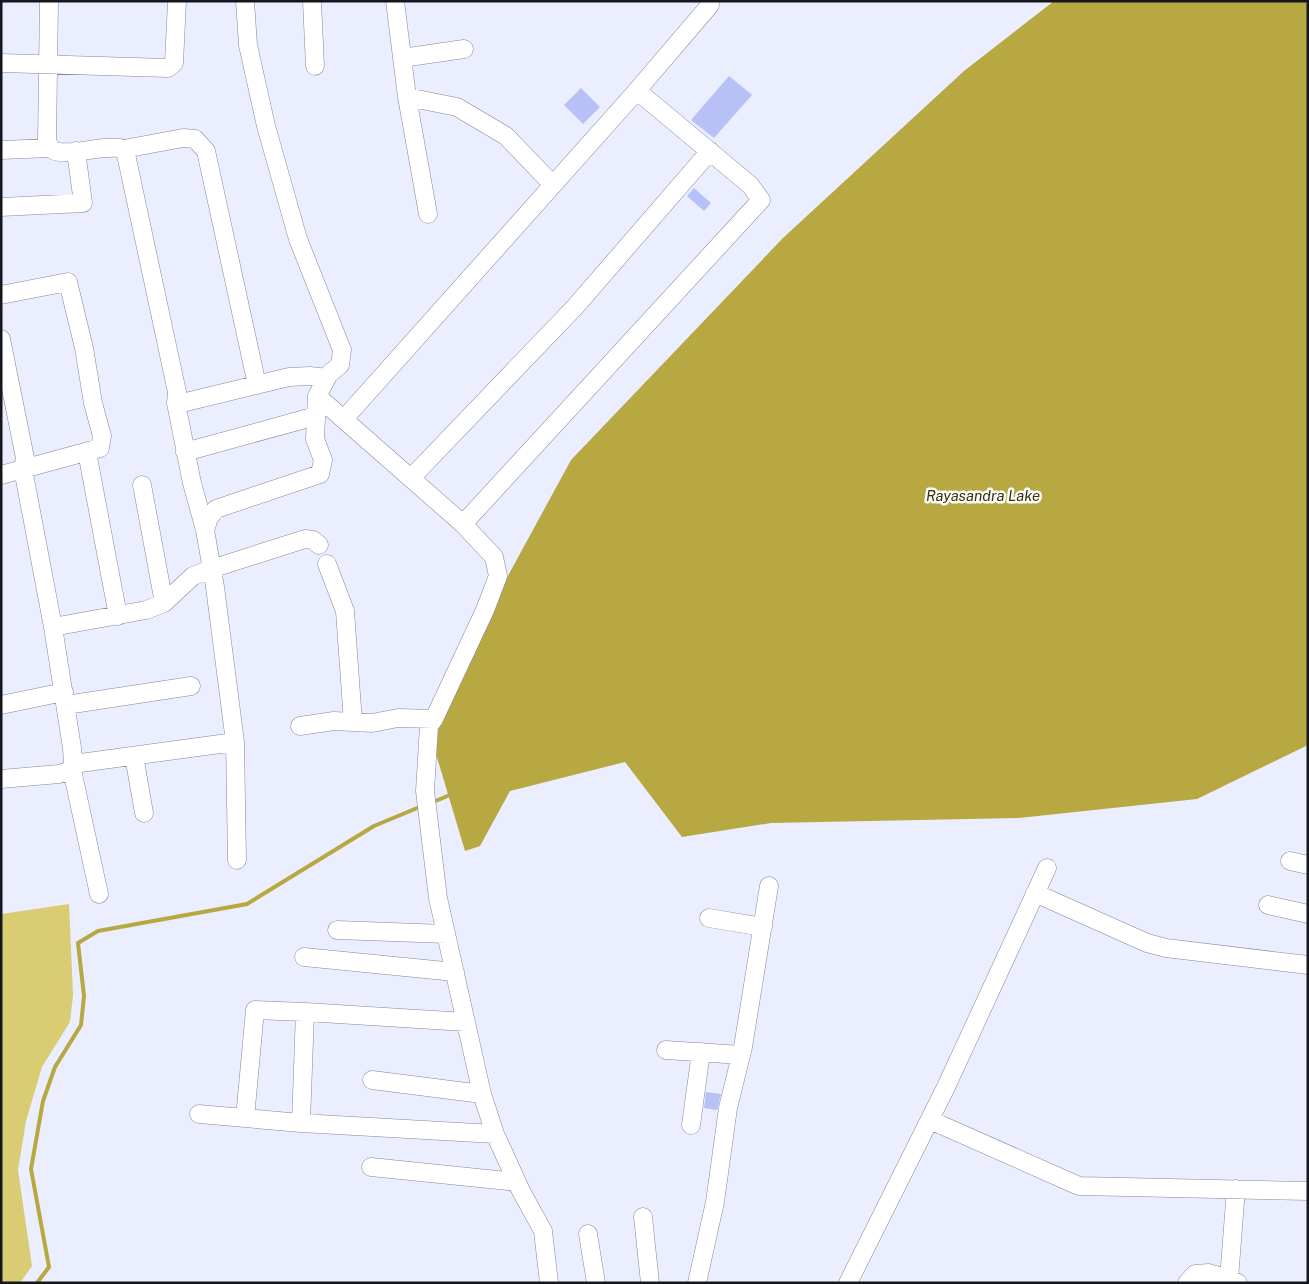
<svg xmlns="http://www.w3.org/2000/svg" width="1309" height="1284" font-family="'Public Sans',sans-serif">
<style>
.green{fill:#dacc73}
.water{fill:#b8a841}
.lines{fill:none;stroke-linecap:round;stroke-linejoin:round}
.stream{stroke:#b8a841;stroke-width:4}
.building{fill:#b7c1f6}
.minor-casing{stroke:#83879a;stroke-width:19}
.minor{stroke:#fff;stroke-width:18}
.labels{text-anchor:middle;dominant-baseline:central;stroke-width:5;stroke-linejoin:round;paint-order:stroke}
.water-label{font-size:15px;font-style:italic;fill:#393205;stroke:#fcfcfc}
</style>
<rect width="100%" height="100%" fill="#eaeeff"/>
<path class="green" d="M69,904l4,91 -3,27 -28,45 -16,54 -8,49 14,96 -12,17h-19v-369z"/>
<path class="water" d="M1054,1h254v744l-111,54 -178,19 -248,5 -89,14 -57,-75 -115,29 -30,55 -15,5 -29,-97 5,-55 130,-239 212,-222 181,-167z"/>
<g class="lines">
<path class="stream" d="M431,803l21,-9
M37,1283l12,-16 -18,-98 12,-68 12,-34 26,-42 3,-29 -6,-53 20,-12 149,-27 127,-78 48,-20"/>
</g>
<path class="building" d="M729,76l23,19 -38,43 -23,-18z
M581,88l19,19 -17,17 -19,-19z
M694,188l17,15 -7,8 -17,-15z
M706,1092l15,2 -4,16 -13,-2z"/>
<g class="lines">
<g class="minor-casing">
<path id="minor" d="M49,1l-2,140c2,4 3,7 6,9 13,8 53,-7 71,-1l3,10 50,233 -1,11 10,-1 103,-25 21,-1 17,2
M312,1l3,65
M395,1l12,96 21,117
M402,58l62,-9
M1,63l167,5 6,-5 3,-62
M407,97l50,10 49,29 47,49
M124,149l59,-11 12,1 11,12 51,234
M1,150l50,-2
M1,207l82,-4 -7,-52
M1,295l67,-13 16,66 9,55 9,33 -2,12 -77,21 30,158
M1,339l24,119 -2,11 -22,6
M317,396l146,128 31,33 4,19 -13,34 -51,109 -5,7 -4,65 13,107 44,196 13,40 26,57 22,40 6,52
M176,403l16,80 13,47
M344,419l290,-325 76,-89
M87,452l31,164
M185,452l131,-36
M411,478l164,-171 135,-156
M142,485l22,118
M463,524l298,-324 -11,-15 -109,-91h-7
M327,564l18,47 8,111
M1,705l63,-13
M66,705l125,-19
M300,726l34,-5 38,2 26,-5 36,1
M134,756l10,57
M73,764l162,-22
M72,770l27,124
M1,779l58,-5 13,-4 1,-6 -1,-16 -19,-121 93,-17 18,-7 29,-27 18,-7 94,-30 8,1 6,5
M237,860l-2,-118 -20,-155 -10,-57 4,-12 7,-9 104,-35 3,-14 -8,-21 2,-43 12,-22 11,-9 2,-15 -44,-111 -32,-113 -18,-81 -3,-44
M1290,861l18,4
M1035,893l112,50 19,5 142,17
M1268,905l40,9
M709,918l54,9
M337,930l109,4
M304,957l151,15
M466,1022l-161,-10 -4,111 194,11
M666,1050l75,5
M372,1080l110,14
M199,1114l102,9
M245,1118l10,-108 50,2
M930,1120l149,66 229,5
M691,1125l10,-73
M371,1167l146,15
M1236,1189l-7,90 9,4
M643,1217l7,66
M588,1234l8,49
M697,1283l18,-81 13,-94 15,-61 26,-161
M848,1283l98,-196 101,-219
M1187,1283l8,-9 14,-1 20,6"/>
</g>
<use href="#minor" class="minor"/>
</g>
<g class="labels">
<g class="water-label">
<text x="983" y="495">Rayasandra Lake</text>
</g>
</g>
<rect width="1309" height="1284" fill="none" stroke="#15161e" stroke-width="5"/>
</svg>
